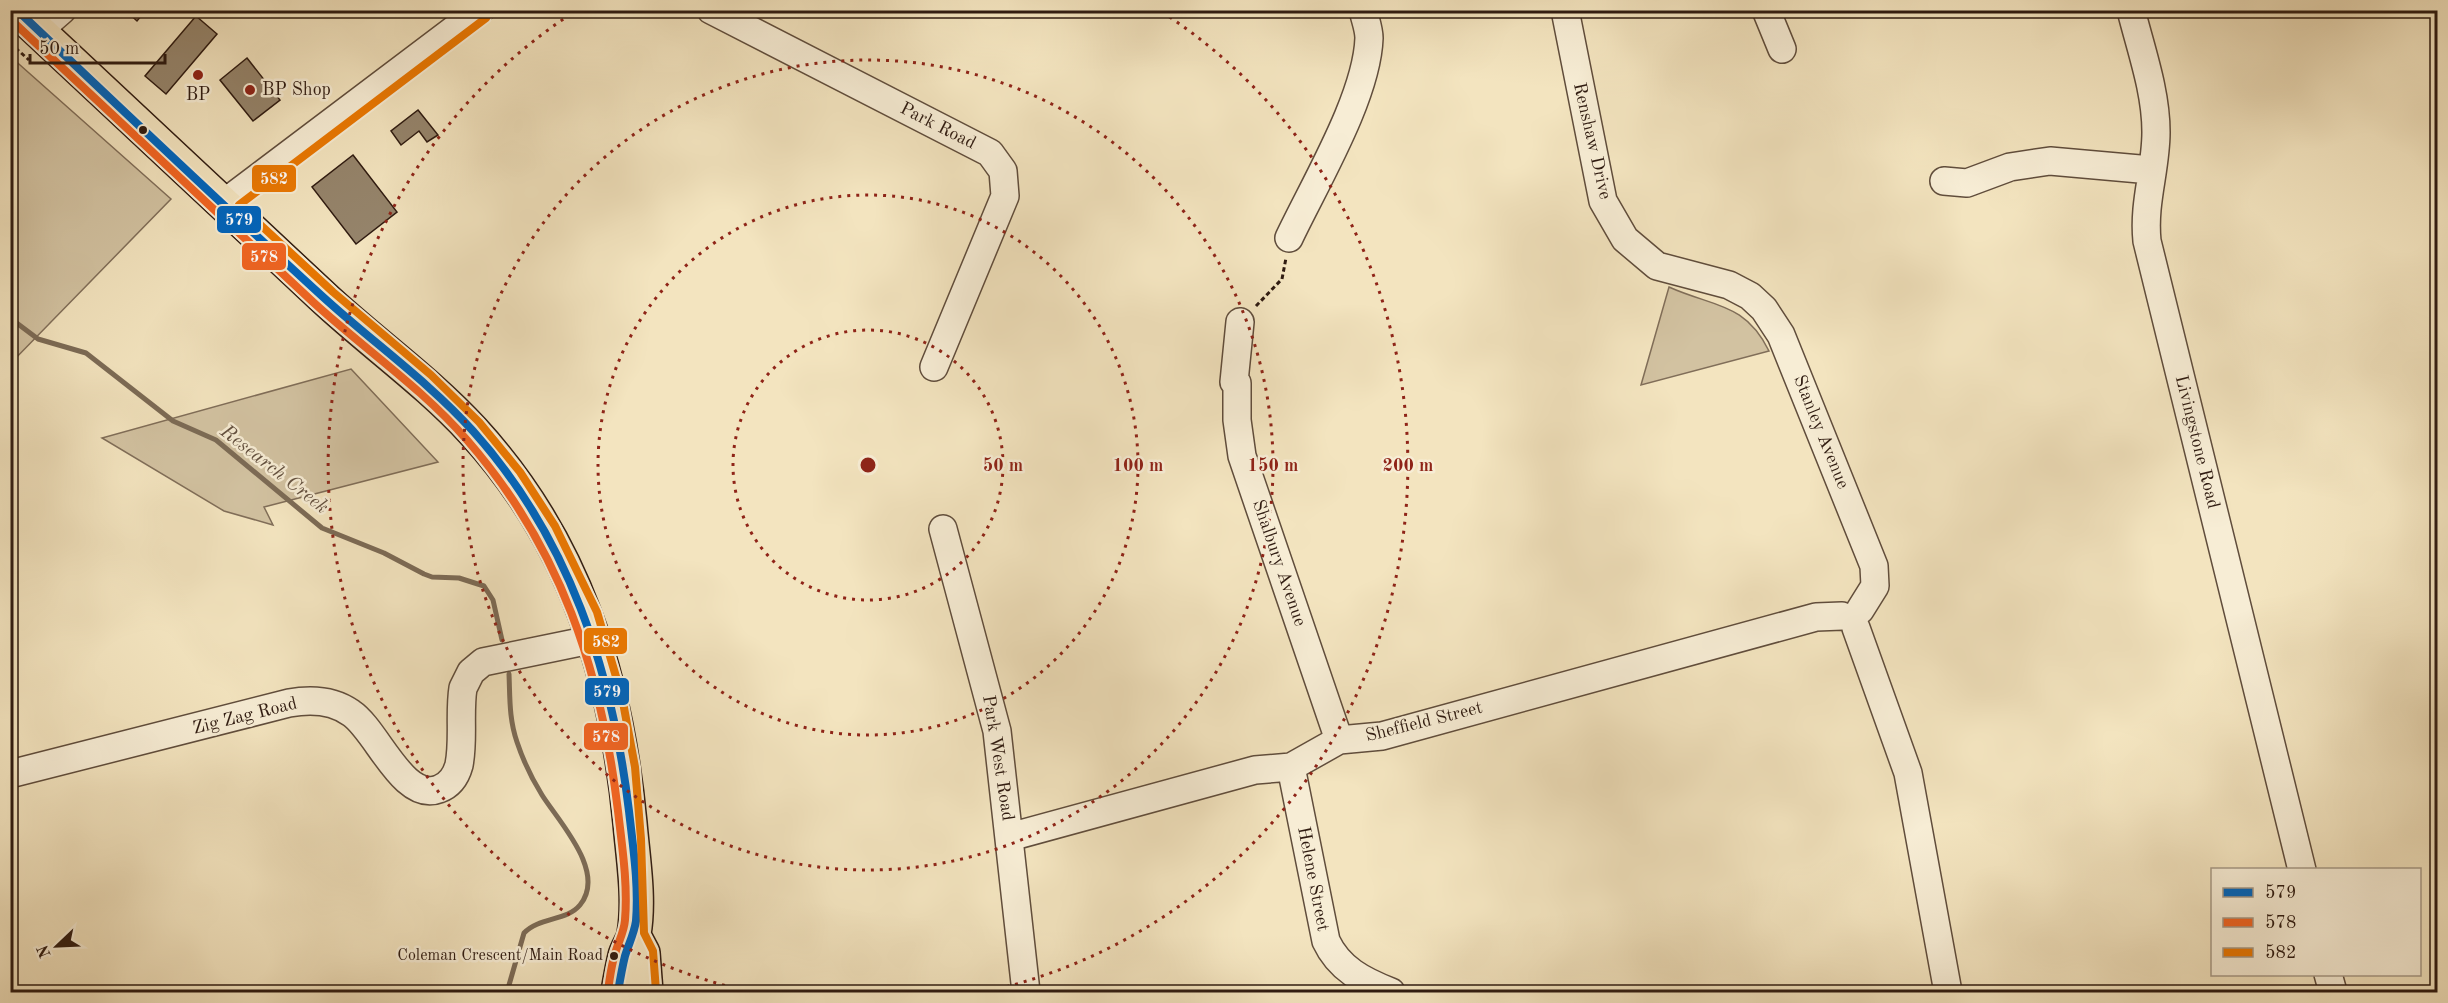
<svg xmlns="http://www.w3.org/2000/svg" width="2448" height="1003" font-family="'Old Standard TT',serif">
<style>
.green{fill:#d2c2a1;stroke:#806e59;stroke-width:1.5}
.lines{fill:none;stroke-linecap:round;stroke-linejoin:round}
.stream{stroke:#7c6b56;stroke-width:5}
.building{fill:#95846b;stroke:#2f1b11;stroke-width:1.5}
.minor-casing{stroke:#604d3c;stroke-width:30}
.major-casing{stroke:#2f1b11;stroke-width:36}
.path{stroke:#2f1b11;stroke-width:3;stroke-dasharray:4.5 3;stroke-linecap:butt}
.minor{stroke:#f7edd5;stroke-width:27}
.major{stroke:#f3e4bf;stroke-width:33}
.bus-1-casing{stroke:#f7edd5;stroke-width:12}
.bus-2-casing{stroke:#f7edd5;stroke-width:12}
.bus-3-casing{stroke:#f7edd5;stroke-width:12}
.bus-1{stroke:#0065bd;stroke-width:8}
.bus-2{stroke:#f26522;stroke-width:8}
.bus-3{stroke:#ea7802;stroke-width:8}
.ring{fill:none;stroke:#8f2418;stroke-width:3;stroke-dasharray:3 6}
.poi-dot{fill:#8f2418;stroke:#f7edd5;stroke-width:2}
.bus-dot{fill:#2f1b11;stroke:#f7edd5;stroke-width:2}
.labels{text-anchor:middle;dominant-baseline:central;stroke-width:5;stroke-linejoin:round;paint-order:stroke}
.bus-label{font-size:16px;fill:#2f1b11;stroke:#f7edd5;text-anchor:end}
.poi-label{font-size:18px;fill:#2f1b11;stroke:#f7edd5;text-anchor:start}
.street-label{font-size:18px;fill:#2f1b11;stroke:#f7edd5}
.water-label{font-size:20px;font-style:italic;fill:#63503f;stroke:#f7edd5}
.centre{fill:#8f2418;stroke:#f7edd5;stroke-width:3}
.ring-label{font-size:18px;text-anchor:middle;font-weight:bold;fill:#8f2418;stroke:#f7edd5;stroke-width:5;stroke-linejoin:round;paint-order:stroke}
.line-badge{stroke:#f7edd5;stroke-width:2}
.badge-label{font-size:16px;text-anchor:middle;font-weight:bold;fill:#fff}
</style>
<rect width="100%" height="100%" fill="#f3e4bf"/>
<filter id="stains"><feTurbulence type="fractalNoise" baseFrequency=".00333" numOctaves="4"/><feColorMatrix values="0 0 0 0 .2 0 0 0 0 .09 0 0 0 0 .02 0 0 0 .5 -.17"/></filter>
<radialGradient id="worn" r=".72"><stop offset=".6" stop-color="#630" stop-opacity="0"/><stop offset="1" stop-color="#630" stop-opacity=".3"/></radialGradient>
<path class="green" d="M11,57l160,142 -160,164z
M1669,287c44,20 76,15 100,64l-128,34z
M351,369l87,93 -174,45 9,18 -49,-14 -122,-73z"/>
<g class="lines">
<path class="stream" d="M10,318l28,21 48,14 87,68 43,19 106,88 62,25 40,21 8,3 27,1 25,8 9,14 9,40
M507,992l17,-59c15,-16 43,-12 56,-28 27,-33 -21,-83 -38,-110 -10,-16 -19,-35 -25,-53 -8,-23 -7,-44 -8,-68"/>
</g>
<path class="building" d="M125,10h21l-9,11z
M196,16l21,18 -51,60 -21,-18z
M247,58l33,42 -27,21 -33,-41z
M418,110l20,25 -11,7 -8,-11 -18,14 -10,-14z
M353,155l44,57 -41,32 -44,-57z"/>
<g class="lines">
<g class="minor-casing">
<path id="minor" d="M711,10l279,143 13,18 2,25 -71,171
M1565,10l38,191 22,38 32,27 72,19 21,11 14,13 17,26 93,231 1,20 -15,24
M1766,10l16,39
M2131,10c10,40 25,81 25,122 0,38 -13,70 -9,109l155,629
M38,31l24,-21
M1944,181l23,2 43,-16 40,-6 101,9
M223,204l257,-194
M1289,238c26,-55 78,-141 80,-200 0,-9 -4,-19 -6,-28
M1234,382l6,-60
M1237,383v37l5,36 97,284
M943,529l54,202 29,261
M1856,628l52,145 40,219
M1291,767l35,174c13,28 37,40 65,51
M10,774l279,-71c22,-4 44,-3 62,10 26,17 52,90 88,76 11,-4 17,-13 20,-24 5,-25 0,-52 4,-77l8,-16 12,-10 112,-23
M1010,837l245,-67 36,-3 48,-27 43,-4 434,-119 26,-1
M2328,974l5,18"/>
</g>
<g class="major-casing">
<path id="major" d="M16,10c102,96 204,191 306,286 49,46 105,85 151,135 102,111 143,245 157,392 3,35 10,76 4,111 -1,7 -7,14 -9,22 -3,12 -5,24 -7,36
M634,936l9,17 3,39"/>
</g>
<path class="path" d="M10,43l19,17
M1256,306l26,-27 4,-21"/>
<use href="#minor" class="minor"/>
<use href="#major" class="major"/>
<g class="bus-1-casing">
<path id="bus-1" d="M17,10c101,96 202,192 305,286 49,45 106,85 151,135 96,107 139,239 156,380 4,36 10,74 7,110 -2,13 -7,22 -11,35 -3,12 -5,24 -7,36"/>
</g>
<g class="bus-2-casing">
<path id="bus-2" d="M10,19c101,95 202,189 303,283 50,46 109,86 154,138 94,108 134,230 151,371 4,35 10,73 7,109 -1,13 -7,22 -10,34 -4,12 -5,24 -7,36"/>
</g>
<g class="bus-3-casing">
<path id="bus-3" d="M486,18l-247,187 94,87 98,83 48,47 41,50 35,54 42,86 25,85 13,70 6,72 3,94 9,18 3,40"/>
</g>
<use href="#bus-1" class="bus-1"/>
<use href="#bus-2" class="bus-2"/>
<use href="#bus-3" class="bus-3"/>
</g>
<g class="ring">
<circle cx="868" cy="465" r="135"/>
<circle cx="868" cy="465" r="270"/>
<circle cx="868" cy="465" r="405"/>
<path d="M751 992A540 540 0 0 1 574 12M1162 12A540 540 0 0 1 985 992"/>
</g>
<g class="poi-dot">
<circle cx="198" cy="75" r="6"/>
<circle cx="250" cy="90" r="6"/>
</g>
<g class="bus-dot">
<circle cx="143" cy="130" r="5"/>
<circle cx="614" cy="956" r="5"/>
</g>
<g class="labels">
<g class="bus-label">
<text x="603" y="956">Coleman Crescent/Main Road</text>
</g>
<g class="poi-label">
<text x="262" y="90">BP Shop</text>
<text x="198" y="95" text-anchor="middle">BP</text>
</g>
<g class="street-label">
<text transform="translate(938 126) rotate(27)">Park Road</text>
<text transform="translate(1592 141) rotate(77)">Renshaw Drive</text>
<text transform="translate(1821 432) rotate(68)">Stanley Avenue</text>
<text transform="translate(2197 442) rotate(76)">Livingstone Road</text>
<text transform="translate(1279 563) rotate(71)">Shalbury Avenue</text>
<text transform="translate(245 716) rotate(-14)">Zig Zag Road</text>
<text transform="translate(1424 722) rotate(-14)">Sheffield Street</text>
<text transform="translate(998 758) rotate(81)">Park West Road</text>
<text transform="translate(1313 879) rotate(79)">Helene Street</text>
</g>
<g class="water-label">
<text transform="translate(274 470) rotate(38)">Research Creek</text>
</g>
</g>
<circle cx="868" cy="465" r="9" class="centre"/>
<g class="ring-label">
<text x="1003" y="471">50 m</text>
<text x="1138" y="471">100 m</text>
<text x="1273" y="471">150 m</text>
<text x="1408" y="471">200 m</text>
</g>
<g class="line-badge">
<rect x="251" y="164" width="46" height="29" rx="6" fill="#ea7802"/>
<rect x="216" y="205" width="46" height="29" rx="6" fill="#0065bd"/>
<rect x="241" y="242" width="46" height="29" rx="6" fill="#f26522"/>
<rect x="583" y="627" width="45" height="28" rx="6" fill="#ea7802"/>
<rect x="584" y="677" width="46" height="29" rx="6" fill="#0065bd"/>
<rect x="583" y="722" width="46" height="29" rx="6" fill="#f26522"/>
</g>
<g class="badge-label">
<text x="274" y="184">582</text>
<text x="239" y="225">579</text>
<text x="264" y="262">578</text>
<text x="606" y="647">582</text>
<text x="607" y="697">579</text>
<text x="606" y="742">578</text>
</g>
<rect width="2448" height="1003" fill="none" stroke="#f3e4bf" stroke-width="36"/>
<rect x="12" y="12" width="2424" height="979" fill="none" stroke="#2f1b11" stroke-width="3"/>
<rect x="18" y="18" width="2412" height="967" fill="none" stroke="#2f1b11" stroke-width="1.5"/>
<rect x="2211" y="868" width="210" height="108" fill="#f7edd5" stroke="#a79987" stroke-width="1.5"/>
<rect x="2223" y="888" width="30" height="9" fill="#0065bd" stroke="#a79987" stroke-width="1.5"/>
<text x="2265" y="898" font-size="18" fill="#2f1b11">579</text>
<rect x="2223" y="918" width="30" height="9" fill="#f26522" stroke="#a79987" stroke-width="1.5"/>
<text x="2265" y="928" font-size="18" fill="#2f1b11">578</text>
<rect x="2223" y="948" width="30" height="9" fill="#ea7802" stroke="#a79987" stroke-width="1.5"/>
<text x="2265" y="958" font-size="18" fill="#2f1b11">582</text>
<g transform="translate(57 946) rotate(247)" stroke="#f7edd5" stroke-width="4.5" paint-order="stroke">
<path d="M0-4.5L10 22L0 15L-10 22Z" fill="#2f1b11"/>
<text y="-9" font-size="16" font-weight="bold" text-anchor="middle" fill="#2f1b11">N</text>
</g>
<path d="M30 54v9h135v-9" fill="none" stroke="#2f1b11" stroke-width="3"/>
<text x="39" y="54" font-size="18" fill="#2f1b11" stroke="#f7edd5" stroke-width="4.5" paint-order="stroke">50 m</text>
<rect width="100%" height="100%" filter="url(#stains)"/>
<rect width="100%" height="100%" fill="url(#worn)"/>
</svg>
